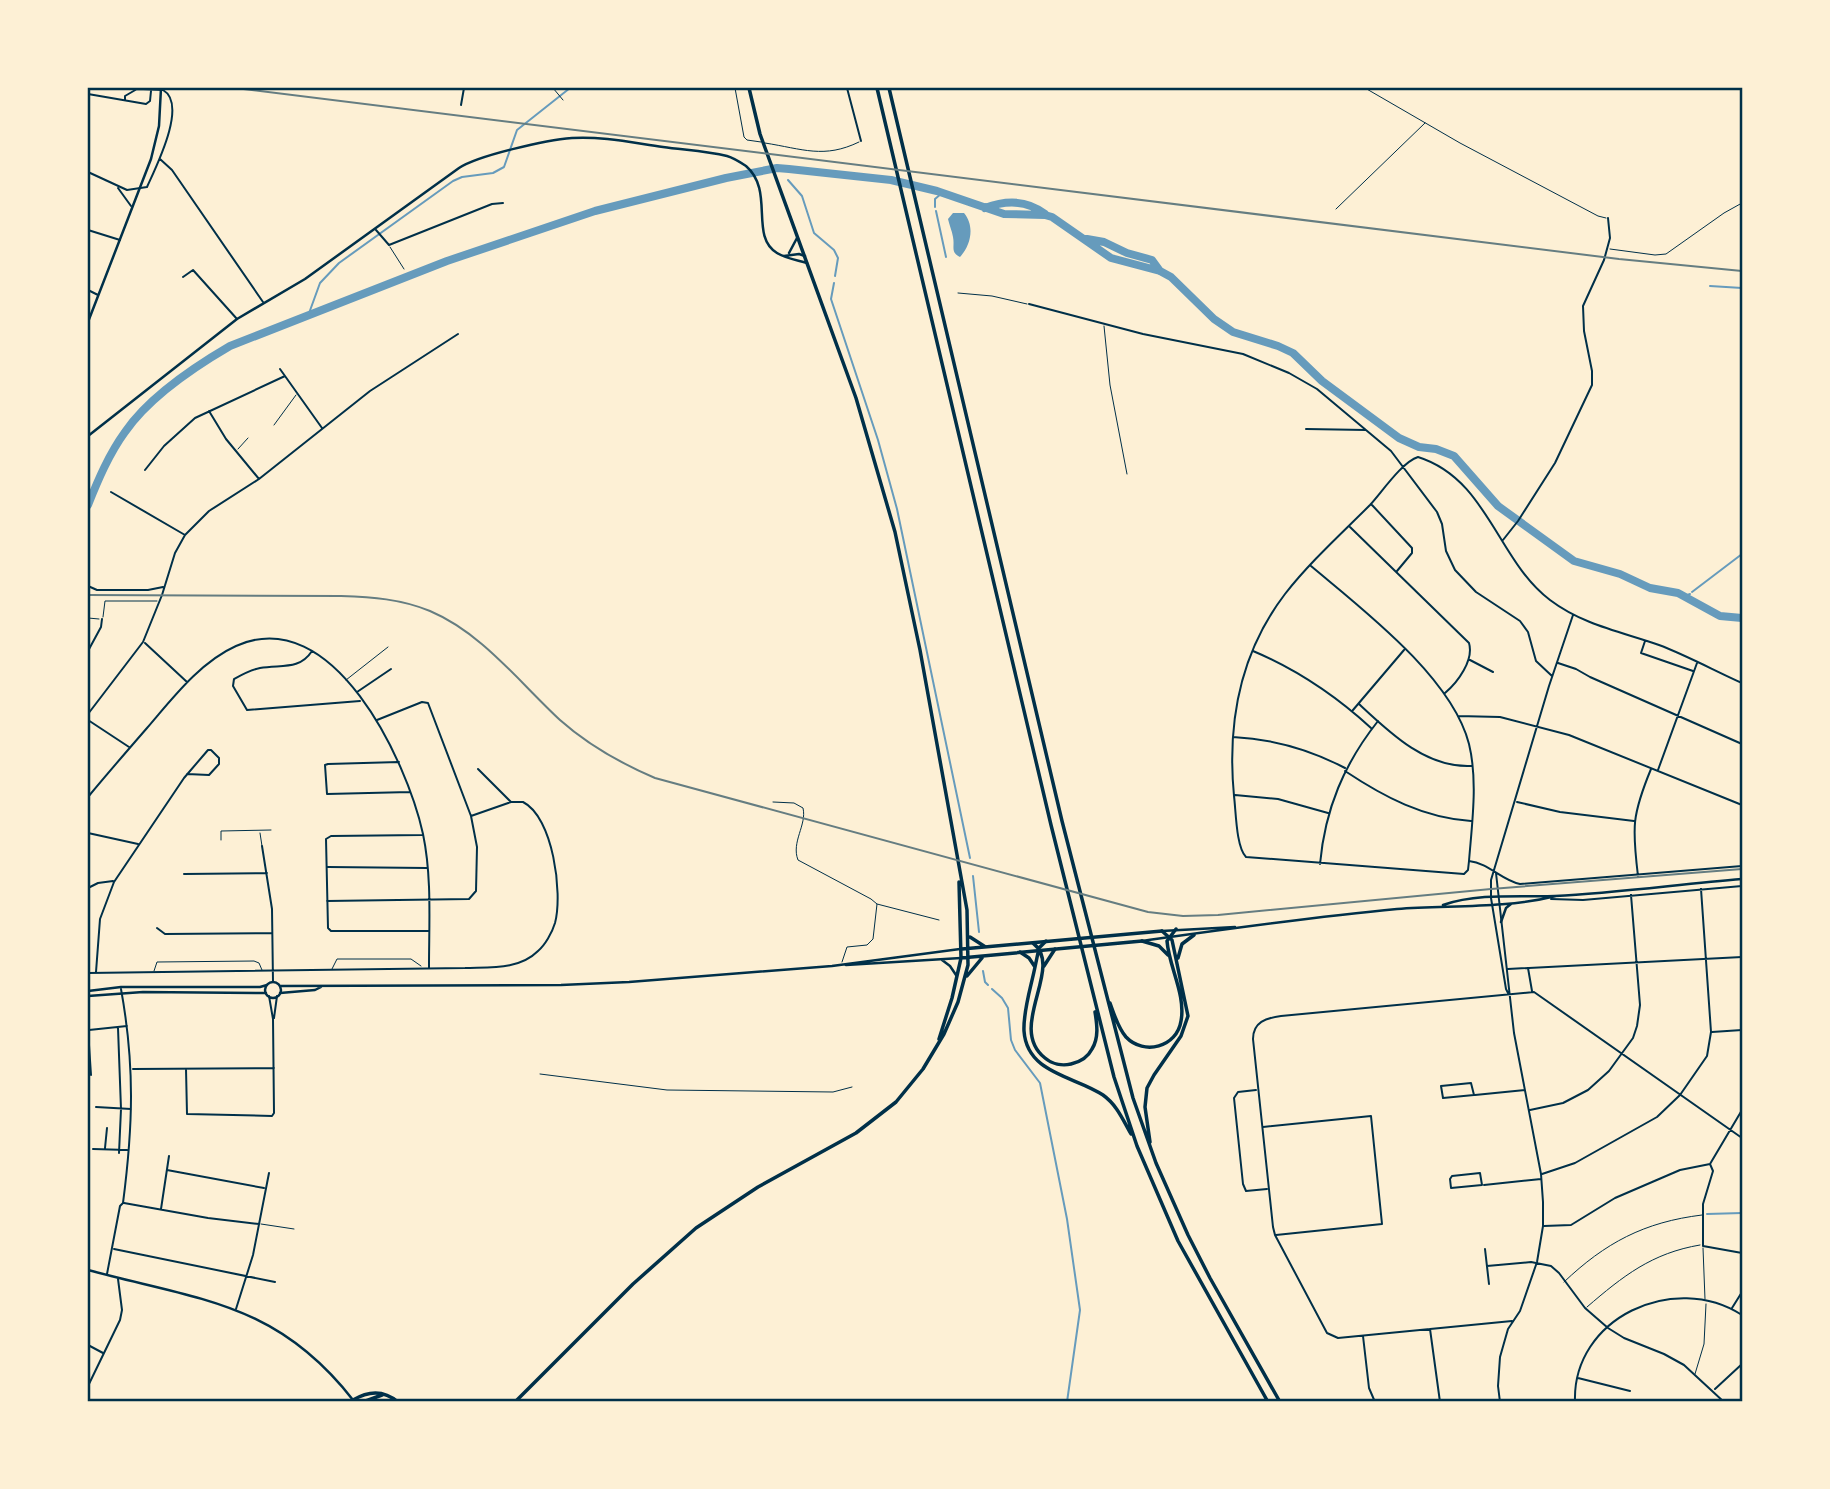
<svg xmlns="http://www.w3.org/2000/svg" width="1830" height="1489" font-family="'Archivo Narrow',sans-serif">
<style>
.water{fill:#669bbc}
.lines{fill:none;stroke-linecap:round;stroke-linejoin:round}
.stream{stroke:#669bbc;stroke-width:2}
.river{stroke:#669bbc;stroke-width:8}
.service{stroke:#003049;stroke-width:1}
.minor{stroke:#003049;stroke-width:2}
.tertiary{stroke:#003049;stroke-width:2.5}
.secondary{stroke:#003049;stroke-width:2.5}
.primary{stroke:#003049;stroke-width:3.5}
.motorway{stroke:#003049;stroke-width:3.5}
.tram{stroke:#657d81;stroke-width:2}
.rail{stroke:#657d81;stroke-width:2}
.neatline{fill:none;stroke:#003049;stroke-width:2.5}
</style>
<rect width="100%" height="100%" fill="#fdf0d5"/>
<path class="water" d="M953,213h11c11,13 7,32 -4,44 -10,-5 -5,-10 -7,-20 -1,-6 -4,-13 -5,-18z"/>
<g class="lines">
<path class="stream" d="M788,180l14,16 12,37 20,17 4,8 -3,18
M935,207v-8l7,-6
M936,211l10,46
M834,283l-3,16 47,141 19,69 73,349
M1710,286l32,2
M308,316l12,-33 19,-20 114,-82 9,-4 31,-4 11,-6 13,-37 53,-42
M1692,592l50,-38
M1685,596l5,-2
M973,876l6,56
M983,971l2,11 3,3
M992,989l10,9 6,10 3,32 4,10 25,33 27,136 13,91 -13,92
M1707,1214l35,-1"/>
<path class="river" d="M985,208c21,-8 42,-8 60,6
M1087,239l17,3 23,11 25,7 8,11
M88,505c10,-25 21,-51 37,-73 24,-35 69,-65 105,-86l217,-85 148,-50 131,-33 51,-10 12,1 102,11 46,11 67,23 41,1 7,2 59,41 49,13 11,6 43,42 19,13 45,14 15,7 29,28 77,57 20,9 17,2 18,7 44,50 76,55 46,13 30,14 28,5 42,23 22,2"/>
<path class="service" d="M553,88l10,12
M735,88l9,49 3,3 14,2
M1365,88l95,55 138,73 8,2
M765,143c38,6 59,16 94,-1
M1336,209l89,-86
M390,247l14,22
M1610,249l45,6 11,-1 58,-41 18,-10
M958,293l34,3 35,8
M1104,326l6,59 17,89
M274,425l22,-30
M238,449l10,-11
M103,617l2,-16h52
M88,618l11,1
M346,680l42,-33
M773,802l21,1 9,5c4,17 -12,34 -5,52l73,39 6,5 -4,35 -6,6 -20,2 -5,15
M260,833l2,13
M221,840v-9l50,-1
M877,904l62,16
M332,969l5,-10h74l10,7
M154,971l3,-9 97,-1 5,2 3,7
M540,1074l127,16 166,2 19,-5
M261,1224l33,5
M1703,1248l2,51
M1564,1282c41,-39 80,-60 138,-67
M1587,1307c36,-31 65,-54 113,-62
M1695,1374l9,-30 2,-40"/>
<path class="minor" d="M847,88l14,53
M88,94l58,10 4,-3 1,-10
M461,105l3,-17
M160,159l12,11 91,132
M88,172l39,18 20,-3c9,-20 41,-83 16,-97l-26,-1 -12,7v4
M118,188l13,18
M88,230l32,10
M376,230l13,15 103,-41 11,-1
M183,277l10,-7 44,49
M88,290l10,5
M1029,304l114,30 100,20 46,19 28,16 74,62 46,61 5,12 4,27 9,19 21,22 44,29 8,11 8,29 16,15
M280,369l42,59
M209,411l17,28 33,40
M1306,429l60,1
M145,470l19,-24 31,-28 90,-42
M111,492l74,43
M1372,505l40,43v5l-15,18
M1350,527l119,116c5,17 -11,39 -24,50
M1503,540l15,-19 37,-58 37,-78v-14l-8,-40 -1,-25 21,-46 6,-22 -2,-20
M1311,566c51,43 141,111 158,178 9,37 3,79 0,117
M88,586l9,4h51l15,-3
M1645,641l-4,12 52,18
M145,643l42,39
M88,651l13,-24 1,-8
M312,651c-13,20 -32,13 -52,17 -10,2 -17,6 -26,11l-1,7 14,24 113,-9
M1253,651c45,19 82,44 118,77
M1470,660l23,12
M1558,663l18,6 14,8 152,67
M1742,683c-27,-12 -54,-27 -83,-38 -37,-13 -76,-20 -109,-45 -53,-40 -62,-121 -132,-143 -16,5 -36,35 -48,48 -29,29 -60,57 -85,89 -45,59 -58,129 -51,202 2,15 2,51 12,61l218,17 4,-4 1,-9c20,2 32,19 51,23l222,-18
M357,692l34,-23
M1359,704c31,29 67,64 112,62
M1353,710l51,-60
M88,714l55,-72 19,-47 13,-42 10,-18 24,-24 50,-32 111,-88 88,-57
M1458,716l42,1 69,18 173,70
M88,720l41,27
M1233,737c41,2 76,12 112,31
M399,762l-71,2 -3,1 2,29 83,-2
M478,769l33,33
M1658,770l39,-107
M1345,771c39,26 79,47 126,50
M1235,795l43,4 50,14
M88,797c19,-23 39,-46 59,-69 25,-29 53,-66 89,-82 97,-44 171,115 187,188 9,43 6,89 6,133
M1517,802l43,10 74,9
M88,833l50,11
M422,835l-91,1 -5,3 2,89 3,3h97
M262,846l10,63 1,73
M1320,864c5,-55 24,-100 58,-143
M328,867l99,1
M1496,873l18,160 27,141 2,28v24l-6,36 -17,49 -12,18 -8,28 -2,29 2,16
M184,874l83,-1
M1638,876c-6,-49 -6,-61 13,-107
M88,888l10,-5 15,-2
M1551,899l32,1 159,-14
M327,901l142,-2 7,-8 1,-44 -6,-31 -43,-113 -6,-1 -45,18
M157,928l8,6 107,-1
M1528,968l4,23
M1508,969l234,-12
M96,972l4,-53 14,-37 70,-104 24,-28h3l8,8v6l-10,11 -22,-1
M88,973l377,-5c25,-1 54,2 73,-17 7,-6 14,-18 17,-28 8,-30 -2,-106 -32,-121h-12l-40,14
M1508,993l-2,-4 -15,-91v-18l58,-194 24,-71
M274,1018l3,-22
M118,1028l3,81 -2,44
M88,1030l3,45
M89,1030l38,-4
M1712,1032l30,-2
M133,1069l141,-1
M186,1069l1,45 85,2 2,-3 -1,-94 -4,-23
M1471,1083l3,12 -31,3 -2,-12z
M1256,1090l-18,2 -4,6 9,86 3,7 21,-2
M1475,1095l50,-5
M96,1107l35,2
M1530,1110l33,-7 25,-13 21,-19 24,-33 4,-12 3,-21 -9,-110
M1263,1127l108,-11 11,108 -106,11
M105,1148l2,-20
M93,1149l34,1
M1710,1164l3,7 -10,33v42l39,7
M1710,1164l32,-54
M167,1170l97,18
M1480,1173l2,12 -31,3 -1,-9 2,-3z
M1542,1174l33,-11 82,-46 23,-22 27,-39 4,-24 -10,-143
M1484,1185l57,-6
M124,1203l84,15 51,6
M161,1209l8,-53
M1544,1226l27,-1 44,-27 65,-28 30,-6
M114,1249l161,33
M1485,1249l4,35
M1487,1266l44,-4 20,4 8,7 26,35 23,20 16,10 40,16 20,11 40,37
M107,1274l13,-68 3,-3c10,-77 12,-137 -2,-214
M1732,1308l10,-16
M236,1309l17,-54 16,-82
M1512,1321l-174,17 -11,-5 -52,-98 -2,-8 -20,-188c0,-17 13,-21 28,-23l253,-24 208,146
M1430,1329l10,73
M1363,1336l6,52 6,14
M88,1345l15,8
M1578,1378l52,13
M88,1386l32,-66 2,-10 -4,-31
M1715,1389l27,-25
M1484,1401l14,-1
M1575,1402c-3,-84 99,-131 167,-87"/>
<path class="tertiary" d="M789,253l8,-15
M784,256l15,-2 6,2
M88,436l149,-117 68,-40 154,-111c20,-13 88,-28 113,-30 30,-2 62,5 91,9 21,3 43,4 64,9 7,2 13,6 19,10 29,25 3,70 31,87 10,6 20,7 30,10"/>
<path class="secondary" d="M88,322l63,-163 8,-33 2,-38
M1443,905c35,-12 75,-8 112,-9 62,-3 125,-12 187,-17
M1501,922l5,-14 5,-4
M1162,931l73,-4
M1142,941c85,-12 169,-24 255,-32 52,-4 107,0 159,-13
M942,960l8,6 6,9
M846,965l115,-7
M265 990a8 8 0 1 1 16 0a8 8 0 1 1-16 0Z
M280,986l281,-1 68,-3 203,-16 128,-17
M88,991l33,-4h139l7,-2
M280,993l35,-3 6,-3
M88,996l55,-4 123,1
M88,1270c111,30 189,32 265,130"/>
<path class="primary" d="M970,937l14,9
M962,949l200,-18
M961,958l181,-17
M967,976l15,-18
M939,1039l13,-41 9,-40 -2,-76
M354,1402l-1,-2c15,-9 31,-10 45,2
M363,1402l19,-7
M515,1402l118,-118 63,-56 62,-41 98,-54 40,-31 27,-33 21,-35 14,-32 10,-37 -1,-55 -47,-260 -25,-118 -39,-134 -96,-264 -11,-46"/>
<path class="motorway" d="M877,88l174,737 63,252 23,69 41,95 90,161
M889,88l173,733 71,277 23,65 32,72 22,43 70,124
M1142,941l17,5 9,9
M1033,943c32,25 -27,84 12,115 7,6 17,8 26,6 9,-2 17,-7 21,-15 7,-11 5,-25 3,-37
M1020,952l9,6 6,9c-4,20 -12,44 -11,64 3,43 51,45 79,64 14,10 20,25 28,39
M1178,958l4,-14 12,-9
M1044,966l11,-17
M1035,967l4,-19 7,-7
M1110,1003c4,11 8,25 16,34 18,19 51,10 55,-16 5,-26 -12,-54 -14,-80l9,-12
M1150,1142l-5,-35 2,-19 7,-13 27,-39 7,-20 -16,-76 -10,-9"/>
<path class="tram" d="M88,595l253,1c31,1 60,3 89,15 52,22 89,71 130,109 28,25 60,43 95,58l493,134 35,4 35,-1 273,-26 251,-20"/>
<path class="rail" d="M235,88l1384,171 123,12"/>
</g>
<rect width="1830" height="1489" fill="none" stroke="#fdf0d5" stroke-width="178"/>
<rect x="89" y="89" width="1652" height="1311" class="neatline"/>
</svg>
